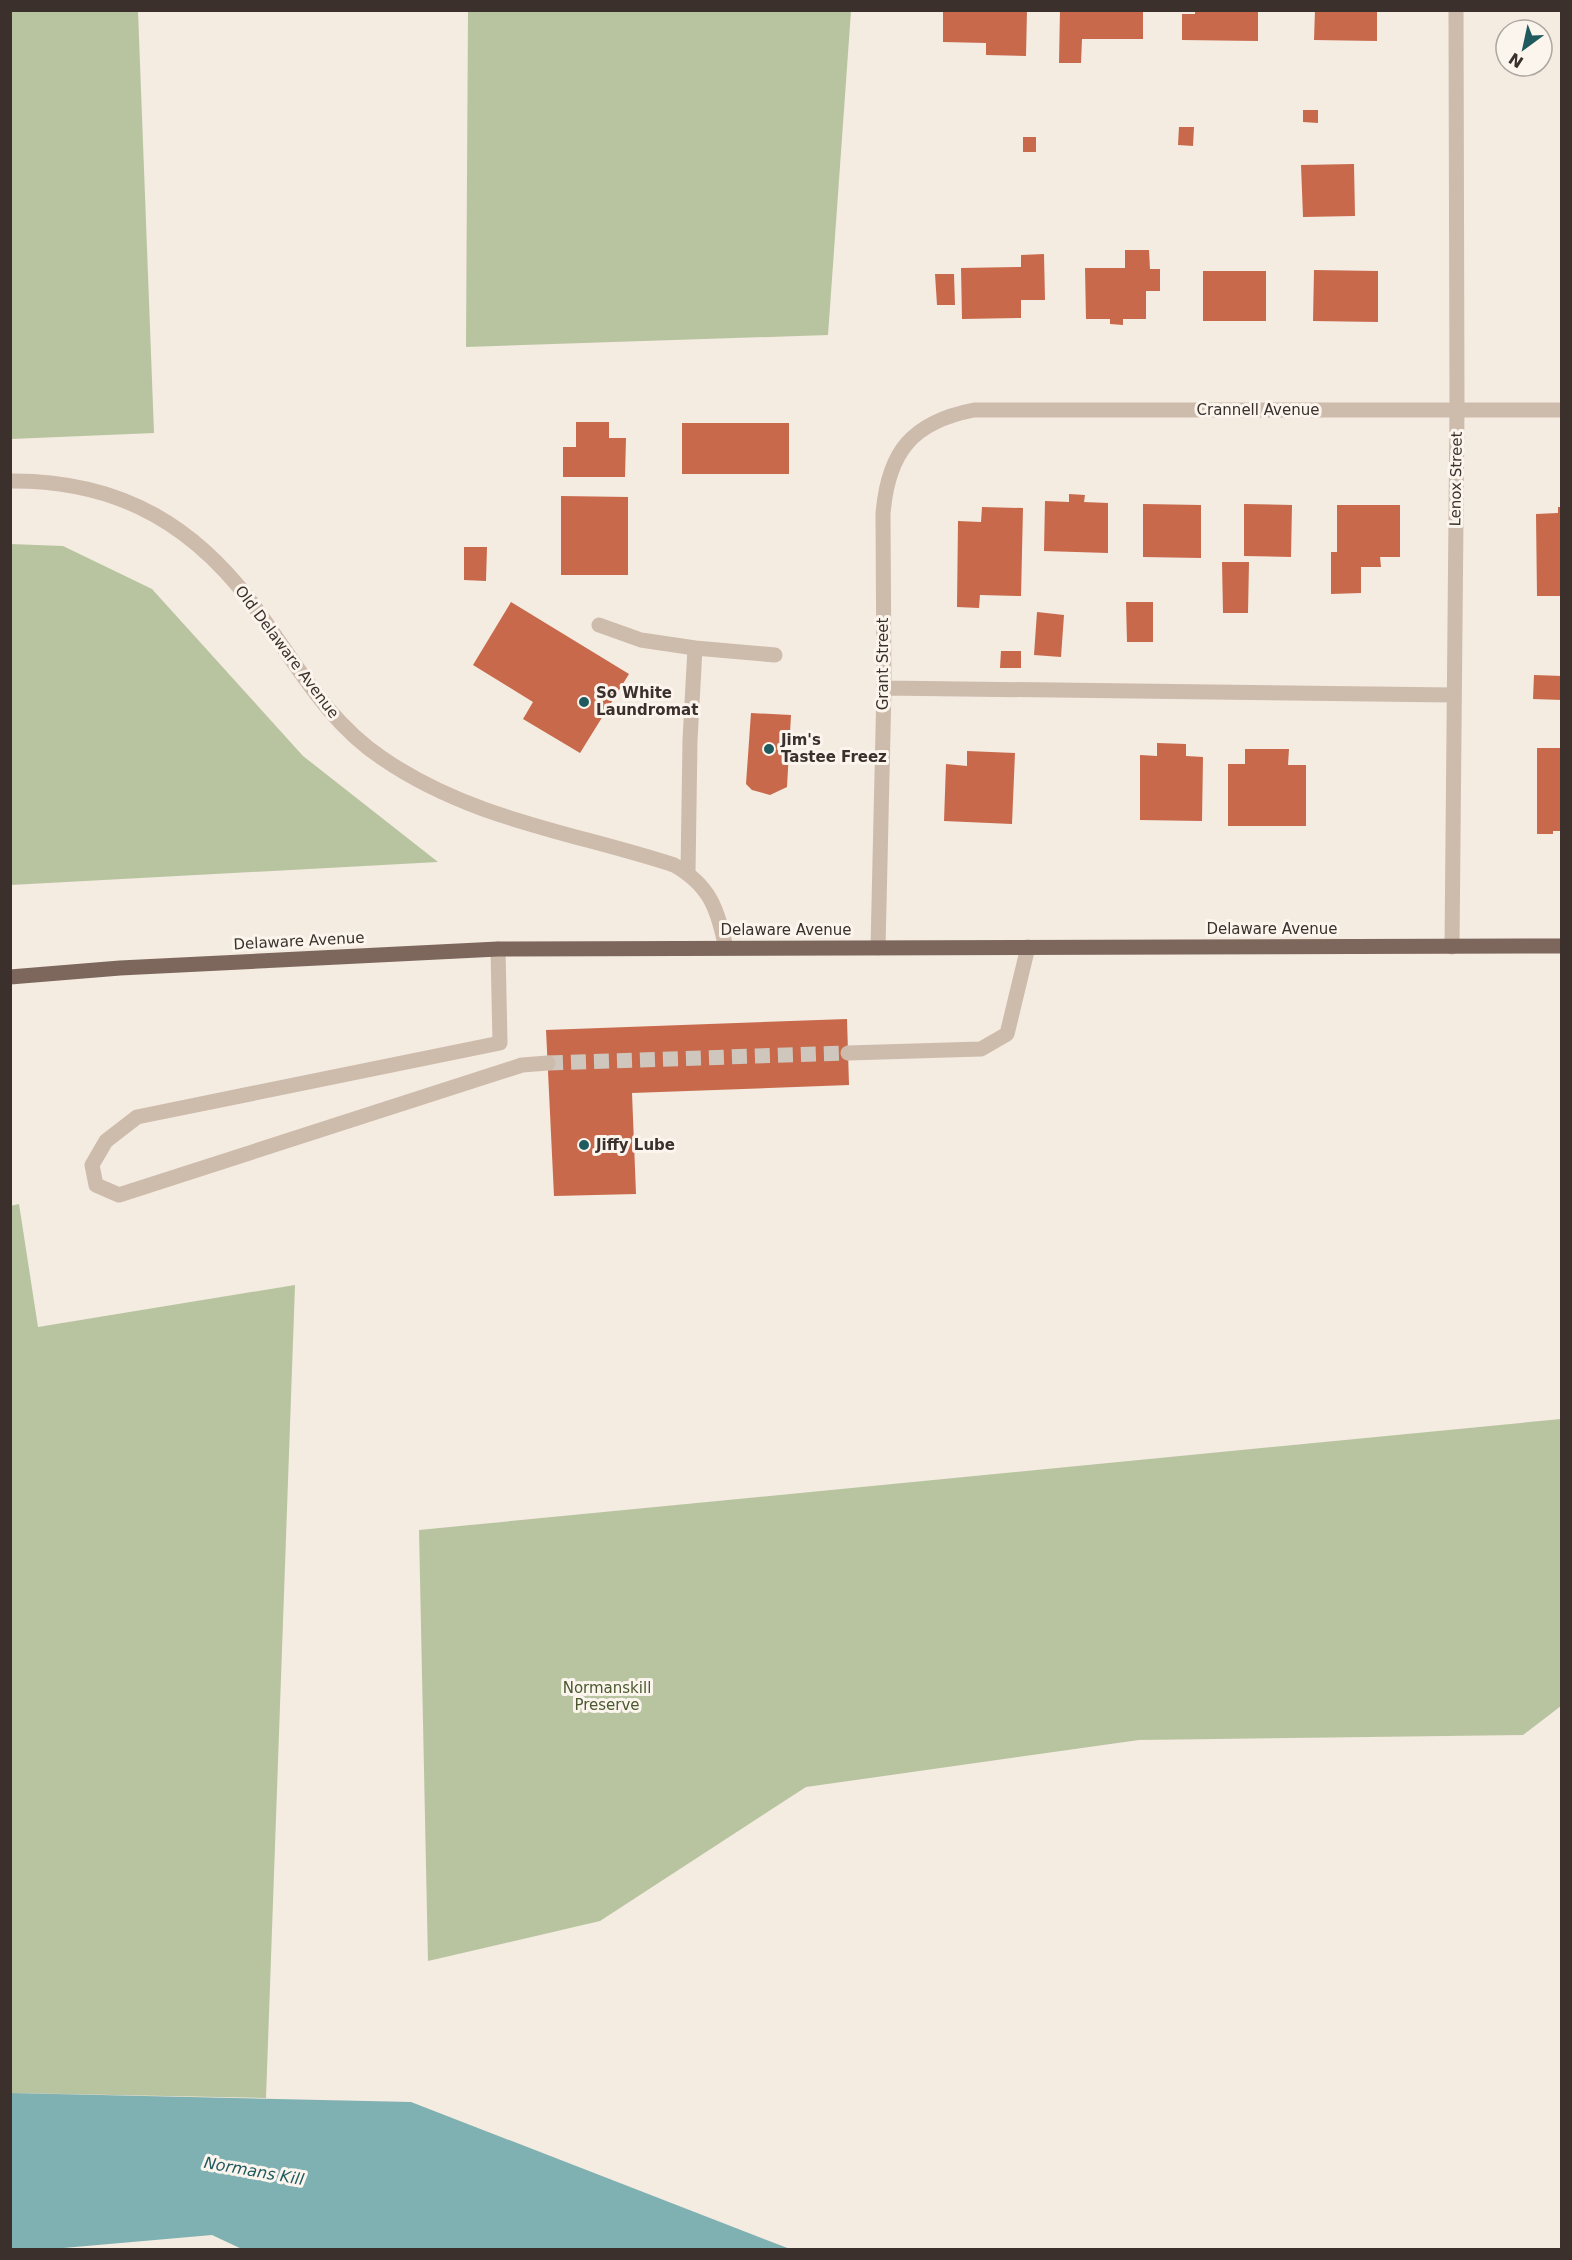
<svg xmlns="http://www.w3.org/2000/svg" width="1572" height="2260" font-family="'DejaVu Sans',sans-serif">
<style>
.green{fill:#b8c4a0}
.water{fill:#7fb0b2}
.building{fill:#c8694b}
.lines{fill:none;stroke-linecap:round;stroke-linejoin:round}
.minor-tunnel{stroke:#cfc6bd;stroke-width:15;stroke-dasharray:15 8;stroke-linecap:butt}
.minor{stroke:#cdbbac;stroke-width:15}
.major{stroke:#7d675c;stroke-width:15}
.poi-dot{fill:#1f5a5e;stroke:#fbf5ee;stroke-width:2}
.labels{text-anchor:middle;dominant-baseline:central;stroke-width:6;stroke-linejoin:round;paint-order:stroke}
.street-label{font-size:15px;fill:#3b302b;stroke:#fbf5ee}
.poi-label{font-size:15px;font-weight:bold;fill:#3b302b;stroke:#fbf5ee;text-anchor:start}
.park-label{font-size:15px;fill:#4a5a2e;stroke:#fbf5ee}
.water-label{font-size:16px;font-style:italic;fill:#1f5a5e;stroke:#fbf5ee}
</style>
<rect width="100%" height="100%" fill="#f4ebe1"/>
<path class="green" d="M10,11h128l16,422 -143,6z
M468,11h383l-23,324 -362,12z
M10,544l53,2 89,43 151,167 135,106 -427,23z
M19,1204l19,123 257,-42 -29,813 -255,-5 -1,-887z
M1561,1419v287l-38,29 -384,5 -333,47 -206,134 -172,40 -9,-431z"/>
<path class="water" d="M11,2093l400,9 379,147 -546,1 -32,-15 -160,14h-41z"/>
<path class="building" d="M943,10h84l-1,46 -40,-1v-12l-43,-1z
M1060,10h83v29h-61l-1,24h-22z
M1195,10h63v31l-76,-1v-26h13z
M1315,10h62v31l-63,-1z
M1303,110h15v13l-15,-1z
M1179,127h15l-1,19 -15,-1z
M1023,137h13v15h-13z
M1354,164l1,52 -52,1 -2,-52z
M1125,250h24l1,19h10v22h-14v28h-23v6l-13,-1v-5h-24l-1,-51h40z
M1044,254l1,46h-24v18l-59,1 -1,-51 60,-1v-12z
M1314,270l64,1v51l-65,-1z
M1203,271h63v50h-63z
M935,274h19l1,31h-18z
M576,422h33v16h17l-1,39h-62v-30h13z
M682,423h107v51h-107z
M1069,494l16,1 -1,7 24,1v50l-64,-2 1,-50 24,1z
M561,496l67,1v78h-67z
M1143,504l58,1v53l-58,-1z
M1244,504l48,1 -1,52 -47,-1z
M1337,505h63v52h-20l1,10h-20v26l-30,1v-42h6z
M982,507l41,1 -2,88 -41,-1 -1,13 -22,-1 1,-86 23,1z
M1558,507h4v89h-25l-1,-82 22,-1z
M464,547h23l-1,34 -22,-1z
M1222,562h27l-1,51h-25z
M511,602l118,72 -49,79 -57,-34 10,-17 -60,-37z
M1126,602h27v40h-26z
M1037,612l27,3 -3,42 -27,-2z
M1001,651h20v17h-21z
M1534,675l28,1v24l-29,-1z
M751,713l40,2 -4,72 -17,8 -18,-5 -6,-6z
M1157,743l29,1v12l17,1 -1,64 -62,-1v-65l17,1z
M1537,748h25v83h-9v3h-16z
M1245,749h44l-1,16h18v61h-78v-62h17z
M967,751l48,2 -3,71 -68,-3 2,-57 21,2z
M847,1019l2,66 -217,8 4,101 -82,2 -8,-166z"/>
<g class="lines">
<path class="minor-tunnel" d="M548,1063l300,-10"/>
<path class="minor" d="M10,481c112,-1 189,46 252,136 36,50 67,106 120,141 90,62 191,74 292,107 37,21 43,44 52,83
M599,625l42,15 54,8 -5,92 -2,132
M695,648l80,7
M884,688l570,7
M1452,947l5,-538 -1,-399
M878,948l6,-260 -1,-174c5,-62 29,-92 91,-104h588
M498,949l2,94 -363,74 -31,24 -14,24 4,20 23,10 403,-130 26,-2
M848,1053l133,-4 26,-15 21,-87"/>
<path class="major" d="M10,977l110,-9 378,-19 1064,-3"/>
</g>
<g class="poi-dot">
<circle cx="584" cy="702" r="6"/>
<circle cx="769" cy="749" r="6"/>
<circle cx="584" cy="1145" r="6"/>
</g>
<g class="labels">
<g class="street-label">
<text x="1258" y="410">Crannell Avenue</text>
<text transform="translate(1456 479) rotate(-89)">Lenox Street</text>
<text transform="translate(287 652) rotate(53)">Old Delaware Avenue</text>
<text transform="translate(883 664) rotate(-90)">Grant Street</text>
<text x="1272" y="929">Delaware Avenue</text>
<text x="786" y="930">Delaware Avenue</text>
<text transform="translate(299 941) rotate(-3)">Delaware Avenue</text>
</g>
<g class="poi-label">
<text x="596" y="693">So White<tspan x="596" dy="17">Laundromat</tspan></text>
<text x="781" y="740">Jim's<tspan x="781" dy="17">Tastee Freez</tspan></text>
<text x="596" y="1145">Jiffy Lube</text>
</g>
<g class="park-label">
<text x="607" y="1688">Normanskill<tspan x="607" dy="17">Preserve</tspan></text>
</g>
<g class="water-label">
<text transform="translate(254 2171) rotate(10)">Normans Kill</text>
</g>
</g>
<rect width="1572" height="2260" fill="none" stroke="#3b302b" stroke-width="24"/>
<g transform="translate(1524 48) rotate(213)"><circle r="28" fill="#fbf5ee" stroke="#aea6a0" stroke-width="1.5"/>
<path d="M0-4.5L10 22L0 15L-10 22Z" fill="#1f5a5e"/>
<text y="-9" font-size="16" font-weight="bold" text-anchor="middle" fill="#3b302b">N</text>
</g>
</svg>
